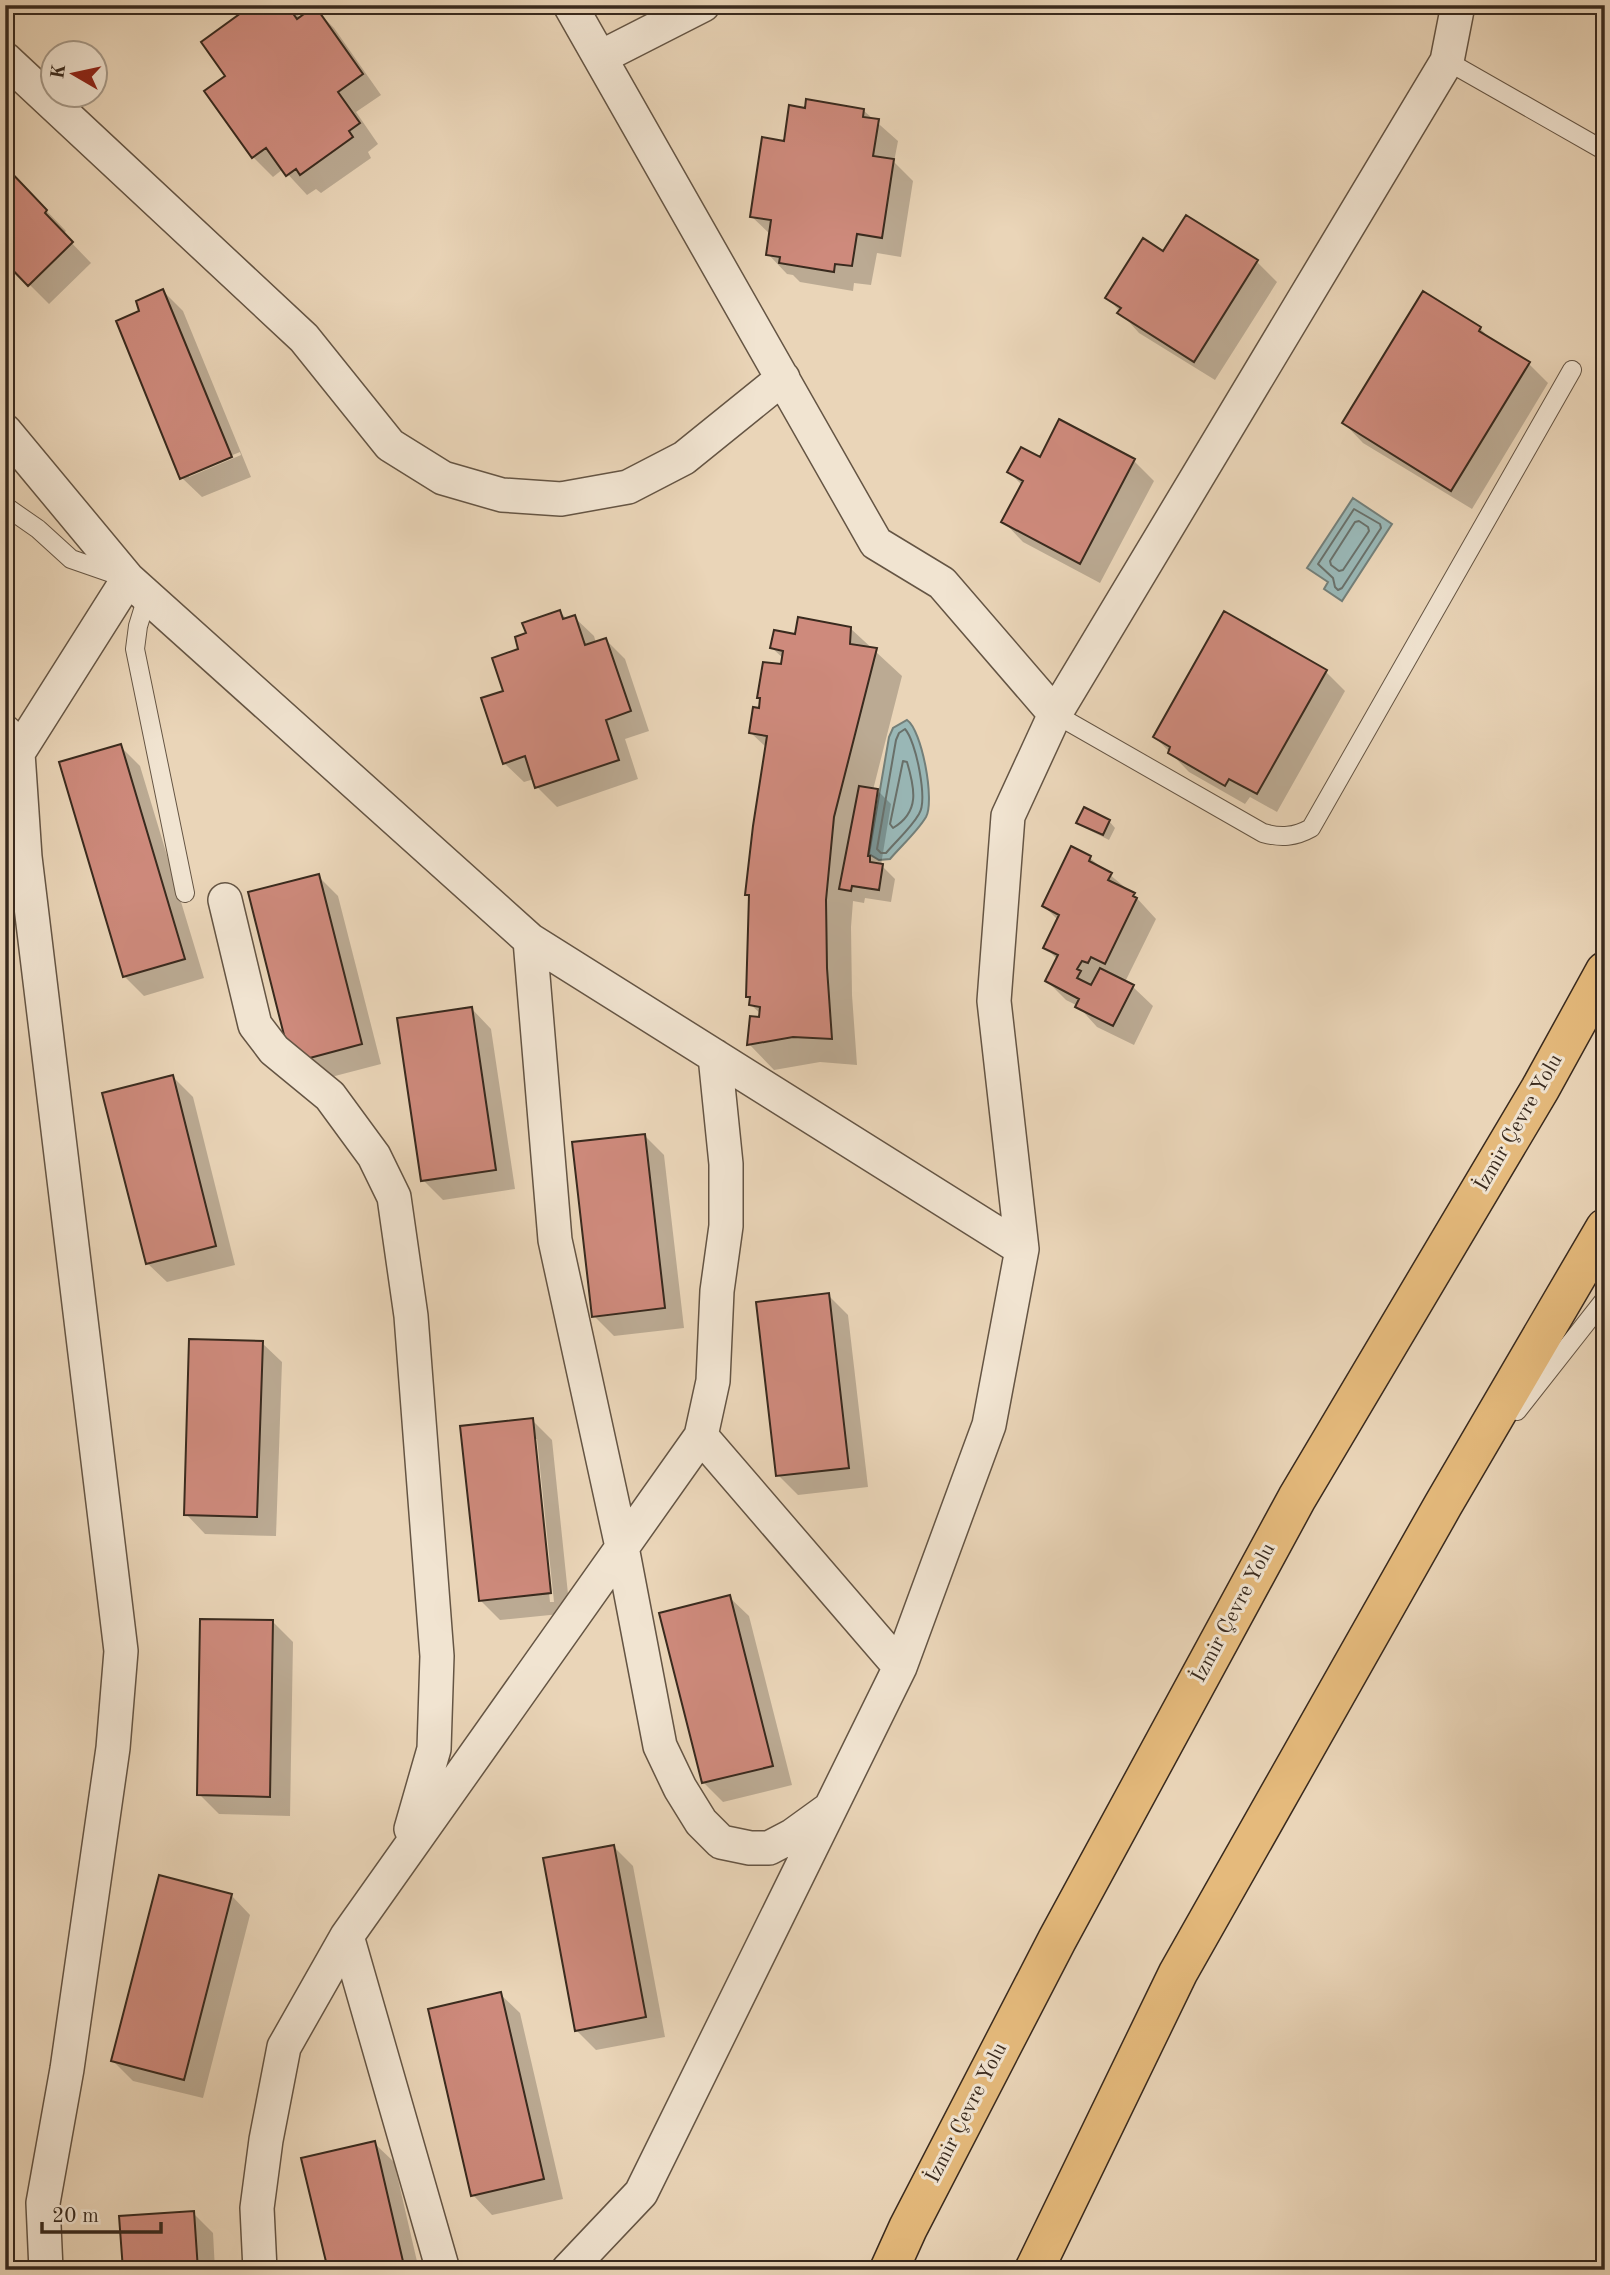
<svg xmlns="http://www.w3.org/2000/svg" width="1610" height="2275" font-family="'Old Standard TT',serif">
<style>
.water{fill:#99b7b6;stroke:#737f79;stroke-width:2}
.shadow{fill:#0003;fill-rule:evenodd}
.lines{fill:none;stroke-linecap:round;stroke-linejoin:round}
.shore{stroke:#69706a;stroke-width:2}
.building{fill:#ce8a7c;stroke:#392a1e;stroke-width:2}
.service-casing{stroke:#655544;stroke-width:20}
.minor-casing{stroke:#655544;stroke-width:36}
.motorway-casing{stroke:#392a1e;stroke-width:41}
.service{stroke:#f1e4d1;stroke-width:18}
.minor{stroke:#f1e4d1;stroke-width:33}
.motorway{stroke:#e5ba7c;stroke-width:38}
.labels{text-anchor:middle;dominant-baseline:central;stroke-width:6;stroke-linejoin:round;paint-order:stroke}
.street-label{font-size:21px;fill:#392a1e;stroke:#f1e4d1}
</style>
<rect width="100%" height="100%" fill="#ead5b8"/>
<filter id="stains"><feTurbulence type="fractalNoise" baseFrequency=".00286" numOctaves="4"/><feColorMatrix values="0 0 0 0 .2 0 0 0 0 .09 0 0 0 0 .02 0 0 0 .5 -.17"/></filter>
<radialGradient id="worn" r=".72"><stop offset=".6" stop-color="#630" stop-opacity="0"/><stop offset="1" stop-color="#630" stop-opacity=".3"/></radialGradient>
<path class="water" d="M1353,498l39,26 -50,77 -18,-12 4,-7 -21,-14z
M907,720c15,10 28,81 19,97 -9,15 -25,29 -36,42l-11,1 -10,-6 20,-117 4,-9z"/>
<path class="shadow" d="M255,5h35l11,14 14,-10 19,19 47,67 -25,17 22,32 -10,8 3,6 -50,35 -5,-4 -9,6 -24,-26 -10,8 -20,-20 -25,-81z
M806,110h57l35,31 -4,21 19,19 -12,76 -24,-4 -6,32 -17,-2 -1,8 -53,-9 -7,-7 -6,-1 -19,-20 3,-19 -20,-19 34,-73z
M5,168l61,63 -3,3 28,29 -42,41 -20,-20z
M1187,217l70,45 20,20 -62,98 -76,-47 -32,-36 56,-44z
M163,291l20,20 68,166 -49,20 -20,-19 -40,-166zM240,452l1,3 -52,22v-4z
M1480,328l13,14 36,22 19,19 -76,126 -109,-66 -19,-20z
M1060,422l74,39 20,20 -54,102 -77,-41 -19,-20 19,-36 -14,-14 32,-13z
M560,612l7,7 7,-2 20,19 2,7 10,-3 19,19 24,72 -24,8 13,40 -81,28 -20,-20 -3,-8 -10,3 -20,-19 1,-71 23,-58z
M850,628l52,48 -29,114 5,1 13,13 -10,61 14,14 -4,23 -26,-4 -1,5 -11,-2 -2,26 1,68 5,70 -37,-3 -46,8 -25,-26 12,-30 -10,-9 1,-4 -4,-4 2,-100 -3,-3 20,-146 -16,-15 9,-23 2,-10 -3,-3 23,-31 2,-7 -12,-11 25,-12z
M1326,672l19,19 -68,121 -27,-15 -5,7 -56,-32 -34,-35z
M120,746l20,20 64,212 -60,18 -20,-20z
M1109,821l6,7 -6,12 -24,-12 -7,-6z
M1090,858l44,37 22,24 -31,63 8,5 20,19 -19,39 -37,-18 -19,-21 -12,-6 -19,-19 10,-22 -12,-12 13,-27 -14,-14z
M318,876l20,20 43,168 -69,18 -19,-20z
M472,1009l19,20 24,160 -72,11 -20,-20z
M173,1077l20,20 42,168 -68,17 -20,-19z
M644,1135l20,20 20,173 -70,8 -20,-20z
M828,1295l20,20 20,172 -70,8 -20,-20z
M262,1343l20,19 -6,174 -71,-2 -19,-20z
M532,1420l20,20 18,173 -70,7 -20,-20zM533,1439h4l17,163h-4z
M729,1597l20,19 43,169 -69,17 -19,-19z
M273,1622l20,20 -3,174 -71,-2 -20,-20z
M614,1847l19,19 32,171 -69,13 -20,-20z
M231,1895l19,20 -47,183 -70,-17 -20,-20z
M500,1994l20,19 43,186 -71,16 -19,-20z
M374,2143l20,19 25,108h-90z
M193,2213l20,20 2,37h-91z"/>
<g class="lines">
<path class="shore" d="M1354,509l26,15 1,4 -39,60 -4,2 -3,-3 -2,-9 -15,-14z
M1359,521l9,6 1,4 -26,39 -4,1 -8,-6 -1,-4 25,-39z
M905,729c11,12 23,71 14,85 -8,14 -22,26 -33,39h-5l-4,-4 19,-109 3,-7z
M903,761l4,1c8,27 13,50 -14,66l-3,-4z"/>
</g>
<path class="building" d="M252,5h35l10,14 18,-13 48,68 -25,18 22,31 -11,8 4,6 -53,38 -4,-6 -10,7 -20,-28 -14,10 -48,-67 21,-15 -24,-34z
M806,99l58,10 -1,8 16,2 -6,37 21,3 -12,79 -25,-4 -5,32 -17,-2 -1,8 -55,-9 1,-6 -14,-2 5,-35 -21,-3 12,-80 22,4 5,-36 16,3z
M5,166l42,44 -2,3 28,29 -45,44 -23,-24z
M1186,215l72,45 -64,102 -77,-49 4,-5 -16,-10 38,-60 20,13z
M163,289l69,168 -52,22 -64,-158 23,-10 -3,-10z
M1423,291l58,36 -2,4 51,31 -79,129 -109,-68z
M1059,419l76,40 -55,105 -79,-42 22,-41 -16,-9 14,-25 19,10z
M560,610l3,9 12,-4 10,30 21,-7 25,73 -25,9 13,40 -84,28 -10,-32 -22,8 -22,-66 22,-7 -11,-33 26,-9 -3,-12 11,-4 -4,-10z
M1224,611l103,59 -70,124 -28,-15 -4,7 -57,-33 2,-6 -17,-10z
M798,617l53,10 -1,17 27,4 -43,169 -8,83 1,68 5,71 -39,-2 -46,8 3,-29 9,1 1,-10 -11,-2 1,-8h-4l3,-102h-4l8,-69 14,-90 -18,-3 4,-26 6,1 1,-10h-3l6,-36 18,2 2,-13 -13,-3 4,-18 21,4z
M121,744l64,215 -62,18 -64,-215z
M859,786l19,3 -10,67h2v6l13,2 -4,26 -27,-4 -1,5 -12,-2z
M1084,807l26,13 -7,15 -27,-12z
M1071,846l20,10 -2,5 23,12 -4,7 27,13 -2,3 4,2 -32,66 -14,-7 -3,6 -6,-2 -5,8 4,2 -4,7 14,7 9,-17 34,17 -21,41 -38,-19 4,-8 -34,-18 13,-26 -15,-7 16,-33 -17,-9z
M319,874l43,170 -71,19 -43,-171z
M472,1007l24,163 -75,11 -24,-163z
M173,1075l43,171 -70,18 -44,-171z
M645,1134l20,174 -73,9 -20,-175z
M829,1293l20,175 -73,8 -20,-174z
M189,1339l74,2 -6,176 -73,-2z
M533,1418l18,175 -72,8 -19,-175z
M730,1595l43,171 -71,17 -43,-170z
M200,1619l73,1 -3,177 -73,-2z
M614,1845l32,172 -71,14 -32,-173z
M159,1875l73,19 -48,186 -73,-19z
M501,1992l43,187 -73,17 -43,-187z
M375,2141l30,129h-77l-27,-112z
M194,2211l4,59h-75l-4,-54z"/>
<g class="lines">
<g class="service-casing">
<path id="service" d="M1447,61l158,90
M5,506l33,23 33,30 49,17
M147,597l-9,29 -3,23 50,244
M1055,714l208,119c18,5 32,4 48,-5l261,-458
M1517,1411l88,-112"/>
</g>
<g class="minor-casing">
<path id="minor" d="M570,5l306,538 66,40 113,131 392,-653 11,-56
M601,57l102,-52
M5,59l299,279 86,107 53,33 59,17 59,4 67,-12 56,-29 99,-80
M5,431l123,148 402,361 492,309
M5,732l13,21 7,104 96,794 -8,97 -46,321 -24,134 3,67
M18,753l110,-174
M225,900l30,125 19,25 56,46 44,60 20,41 17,119 26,340 -3,93 -23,80
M530,940l25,300 67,307 38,199 20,42 21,34 20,20 29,6h19l23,-12 36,-26
M701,1436l199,231
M347,1936l96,334
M260,2270l-3,-62 9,-68 18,-93 63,-111 354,-500 12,-55 4,-90 9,-65v-62l-11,-108
M568,2270l73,-77 259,-526 89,-242 33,-176 -28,-248 14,-185 47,-102"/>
</g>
<g class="motorway-casing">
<path id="motorway" d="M889,2270l19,-42 149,-288 240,-442 243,-409 65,-118
M1034,2270l144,-297 265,-468 162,-277"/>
</g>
<use href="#service" class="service"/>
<use href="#minor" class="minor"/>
<use href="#motorway" class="motorway"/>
</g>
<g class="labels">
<g class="street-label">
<text transform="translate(1519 1123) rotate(-60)">İzmir Çevre Yolu</text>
<text transform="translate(1234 1613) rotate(-62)">İzmir Çevre Yolu</text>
<text transform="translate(967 2113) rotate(-63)">İzmir Çevre Yolu</text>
</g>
</g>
<rect width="1610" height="2275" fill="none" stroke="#ead5b8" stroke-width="28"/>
<rect x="7" y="7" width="1596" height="2261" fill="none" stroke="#392a1e" stroke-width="3.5"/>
<rect x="14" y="14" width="1582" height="2247" fill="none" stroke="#392a1e" stroke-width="2"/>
<g transform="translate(74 74) rotate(279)"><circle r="33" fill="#f1e4d1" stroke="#a79a89" stroke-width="2"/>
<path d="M0-5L12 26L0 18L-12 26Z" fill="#8f2418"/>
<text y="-10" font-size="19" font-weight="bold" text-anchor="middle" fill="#392a1e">K</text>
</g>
<path d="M42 2222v10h119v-10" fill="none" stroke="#392a1e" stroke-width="3.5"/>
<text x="52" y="2222" font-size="21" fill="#392a1e" stroke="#f1e4d1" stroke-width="5" paint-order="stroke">20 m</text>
<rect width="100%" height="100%" filter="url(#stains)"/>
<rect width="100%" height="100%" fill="url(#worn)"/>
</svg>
